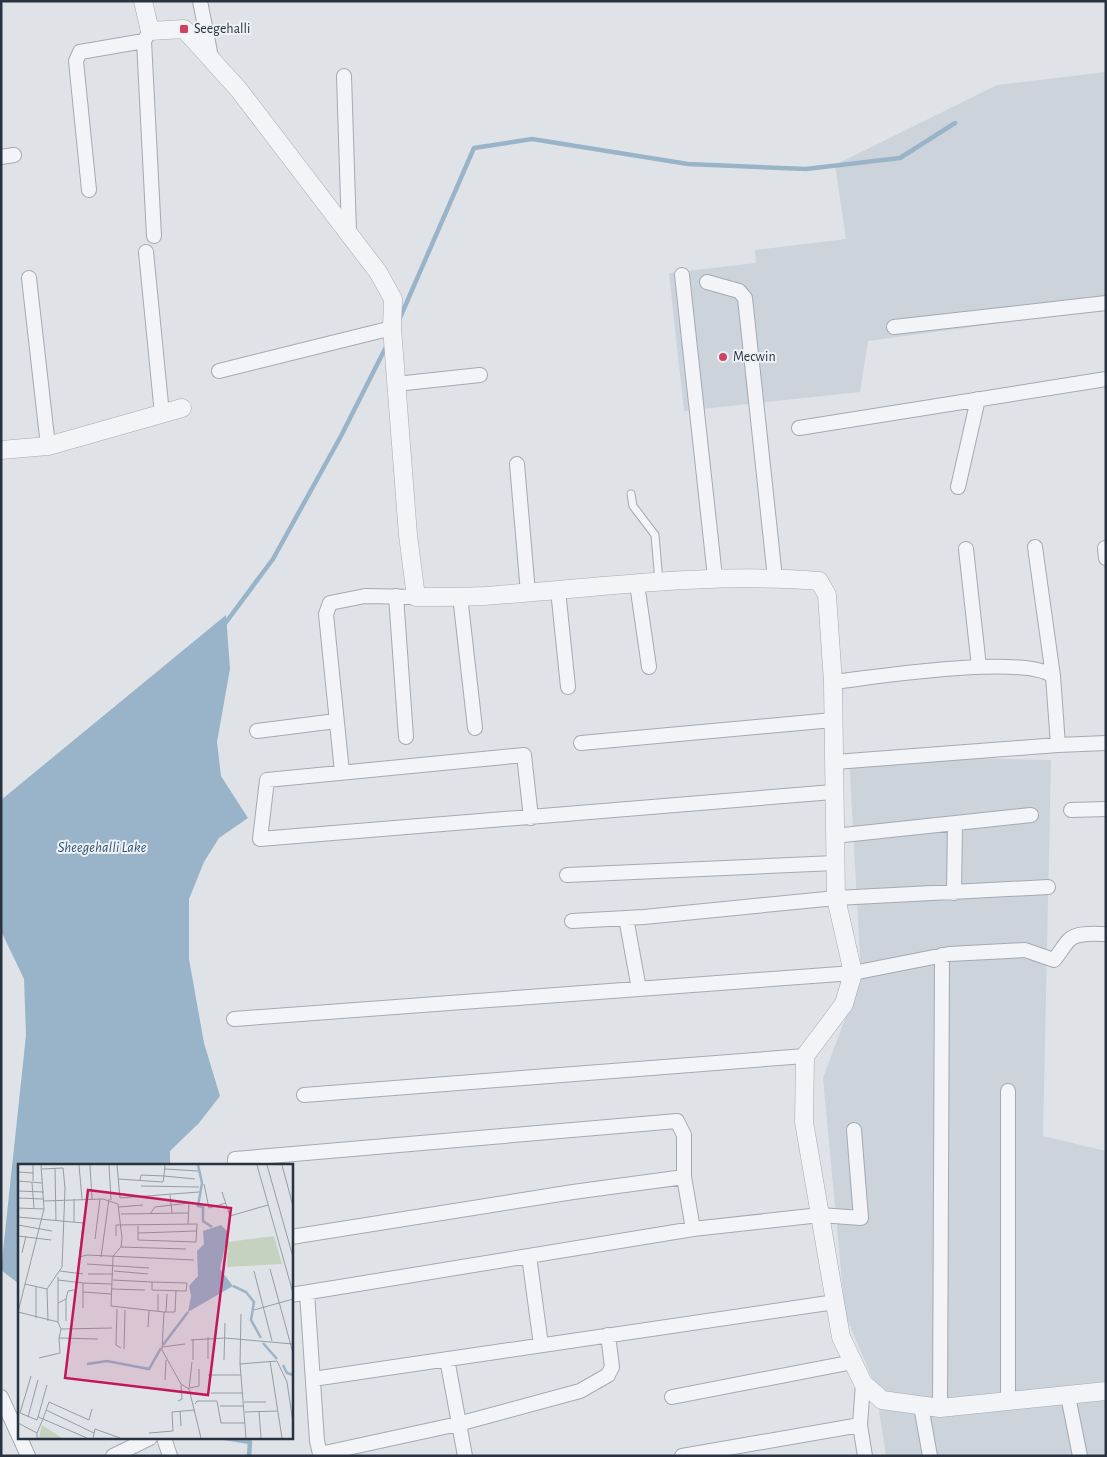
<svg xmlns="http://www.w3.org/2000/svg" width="1107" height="1457" font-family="'Alegreya Sans',sans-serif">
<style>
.built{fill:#cdd3da}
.water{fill:#99b4c9}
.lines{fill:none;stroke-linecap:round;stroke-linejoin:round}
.stream{stroke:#99b4c9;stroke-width:4.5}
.service-casing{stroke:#a4aab2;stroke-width:9}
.minor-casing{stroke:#a4aab2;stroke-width:16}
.tertiary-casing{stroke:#a4aab2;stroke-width:19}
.service{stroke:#f2f4f7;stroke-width:7}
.minor{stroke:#f2f4f7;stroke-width:14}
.tertiary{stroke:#f2f4f7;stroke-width:18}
.poi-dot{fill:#d04261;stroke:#eef2f6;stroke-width:2}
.labels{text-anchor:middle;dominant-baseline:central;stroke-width:4;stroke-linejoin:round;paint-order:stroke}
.poi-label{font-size:14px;fill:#283240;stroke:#eef2f6;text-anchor:start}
.water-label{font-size:15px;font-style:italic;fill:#315474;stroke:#eef2f6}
.inset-river{fill:none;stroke:#99b4c9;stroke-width:2.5}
.inset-road{fill:none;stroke:#969ca5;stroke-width:1}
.view{fill:#c2185b;fill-opacity:0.15;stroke:#c2185b;stroke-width:2.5}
.inset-edge{fill:none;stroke:#283240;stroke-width:2.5}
</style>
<rect width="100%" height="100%" fill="#dfe3e8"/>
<path class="built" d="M1106,72v237l-238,32 -8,51 -176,19 -15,-138 87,-10 -1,-13 91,-11 -11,-74 162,-80z
M849,755l202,5 -8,376 63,15v305h-220l-11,-71 -30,-71 -22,-236 38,-102z"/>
<path class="water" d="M226,615l4,54 -13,73 4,34 27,42 -29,20 -15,24 -15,37v60l15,84 16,53 -21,27 -29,28v15h-151v118l-18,-14 25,-235 -2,-56 -23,-48v-131z"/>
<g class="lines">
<path class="stream" d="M399,320l75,-172 58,-9 156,25 118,5 94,-11 55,-35
M224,625l49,-66 68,-123 46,-91
M225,1438l25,4 -1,14"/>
<g class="service-casing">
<path id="service" d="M631,494l2,12 22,29 4,47"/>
</g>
<g class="minor-casing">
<path id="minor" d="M200,1l11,56
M150,31l-6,10 10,195
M344,76l5,156
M1,157l13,-2
M89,190l-13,-129 4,-9 64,-11
M146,252l16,162
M682,275l33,302
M29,278l19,168
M707,282l32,9 6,7 30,280
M894,327l212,-24
M219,371l173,-43
M396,384l84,-9
M799,428l307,-49
M517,464l11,129
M958,487l20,-88
M1105,548l1,10
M966,549l13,118
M637,584l12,83
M558,590l10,97
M396,596l10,141
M460,596l15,132
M833,682c43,-5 189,-28 220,-6
M257,731l79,-10
M581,743l252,-23
M1058,745l48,-2
M835,762l223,-17 -5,-69 -18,-129
M342,772l-16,-158 4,-11 35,-7 51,1
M1071,810l35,-1
M531,818l-7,-63 -257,25 -7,59 573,-47
M834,836l197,-21
M567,875l268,-12
M954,893l1,-70
M626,918l13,71
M572,921l72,-4 192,-19 212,-11
M234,1019l619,-46 96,-19 76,-4 29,10c5,-6 11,-16 15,-20 8,-8 26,-6 37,-6
M304,1095l501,-39
M235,1166v-7l442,-38 7,14v42l9,52
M291,1237l282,-45 111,-15
M529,1256l12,89
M307,1293l10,148 3,13 138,-30 122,-33 28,-16 4,-8 -4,-32
M291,1295l402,-66 127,-14 41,3 -7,-88
M447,1359l18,97
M313,1379l522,-77
M863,1383l-3,42 5,31
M1068,1396l12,60
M1,1397l18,39
M672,1397l181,-35
M1008,1402v-311
M921,1406l9,50
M940,1408l2,-453
M20,1438l8,18
M164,1438l6,18
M113,1456l37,-18
M682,1456l178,-31"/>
</g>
<g class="tertiary-casing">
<path id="tertiary" d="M143,1l7,30 34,-2 55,61 139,182 15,27 -1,29 16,207 8,62c22,0 45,0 68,-1 112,-8 223,-24 335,-15l8,14 6,87 3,216 17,75 -9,31 -39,52 -1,66 37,215 22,46 19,17 58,8 166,-17
M1,450l47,-4 134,-38"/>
</g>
<use href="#service" class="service"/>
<use href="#minor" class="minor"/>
<use href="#tertiary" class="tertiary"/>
</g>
<g class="poi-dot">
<rect x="179" y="24" width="10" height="10" rx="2.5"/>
<circle cx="723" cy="357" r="5"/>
</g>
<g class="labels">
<g class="poi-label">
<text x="194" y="29">Seegehalli</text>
<text x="733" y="357">Mecwin</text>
</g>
<g class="water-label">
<text x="102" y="847">Sheegehalli Lake</text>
</g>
</g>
<g transform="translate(18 1164)">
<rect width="275" height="275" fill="#dfe3e8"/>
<path d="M256,72l8,28 -55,3 1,-25zM24,261l20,13h-23z" fill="#c6d2c0"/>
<path d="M203,61l7,7 -8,37 13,17 -45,26 3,-16 -2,-10 9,-10 -1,-25 7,-7 -1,-13z" fill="#99b4c9"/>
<path class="inset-river" d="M180,1l4,18 -4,23 5,1v14l9,6M215,122l13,6 8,10 -3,18 10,18M245,179l14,16M145,181l25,-33M69,200l20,-3 42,8 12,-21M265,201l4,8 6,2"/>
<path class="inset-road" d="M23,1l3,44 -26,103 40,10 3,7 51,-1M61,1l3,34M72,1l2,34M91,1l2,35M99,1l3,33M239,1l36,128M249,1l26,92M264,1l11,41M37,4l1,53M24,5l21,-1 2,20 -3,79 -15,22M147,5l33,2M0,8l15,1M100,15l45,3 1,-6 31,3M122,16l1,-5 23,1 1,-11M0,17l24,2M15,17v-16M14,19l2,25M186,20l5,24 17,-5M123,22l58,1M0,27l26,1M204,28l8,24 38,-11M152,31l2,18M0,34l26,1M102,34l79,-6M56,35v23M26,37l59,-2 15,5 4,34 -1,9 -8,9 -2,50 53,6 -2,38 19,34 8,5 12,49M101,43l24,-2M0,44l26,1M103,50l68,-1M132,50l5,-7 34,-4 -1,21M0,53l65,6 -9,84M0,61l34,6M120,69l59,-2M0,72l33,4M98,72v-11l81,-1 -1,18 -58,-2v-14M77,75l5,-40M103,83l65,2M4,89l4,-17M61,93l8,-2 107,5M83,93l8,-58M69,100l62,4M252,105l23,84M42,107l23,3M96,107l34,3M236,107l18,70M70,110h25M40,116l25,3M95,116l39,2 35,1 -1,8 -34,-1v-8M7,120l22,5 1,32M18,123v31M94,125l33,1M65,128l28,2M48,135v22M40,139l8,-4 2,-8 6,-1M65,144v-25l29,1M99,145l-1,36 5,3M236,146l39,-11M140,147v-17M146,148h11l1,-22M148,148l1,-18M223,150l-1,50 6,74M40,158v-45M130,163l1,-16M43,165l-2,9 39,1M173,176l34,-2 68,6M144,183l23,-3M106,185l1,-39M21,194l21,-5 -1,-15M190,195v-22M175,196v-21M206,196l1,-37M252,197l12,77M222,200l37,-3 10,21 6,41M190,211h33M13,212l-11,37 17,7 1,-3M147,216l1,-20M29,221l-9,32 5,2 6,-17 40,18 3,-11M172,224l9,-2v-17M171,225l3,-27M193,229h32M160,237l4,-2 -1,-14M226,238h22M177,240l2,-3h20l4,22h24M202,242h24M28,246l48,23M162,247l1,15M241,247l2,27M227,248l33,-1M10,253l10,-37M0,259l19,10v5M19,269l6,-14 44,19M131,269l24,-2 -1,-19 23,-2M75,274l2,-9 25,9"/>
<path class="view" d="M70,26l143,18 -23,187 -143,-17z"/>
<rect width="275" height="275" class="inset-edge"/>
</g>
<rect width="1107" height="1457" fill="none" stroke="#283240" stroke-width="5"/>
</svg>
